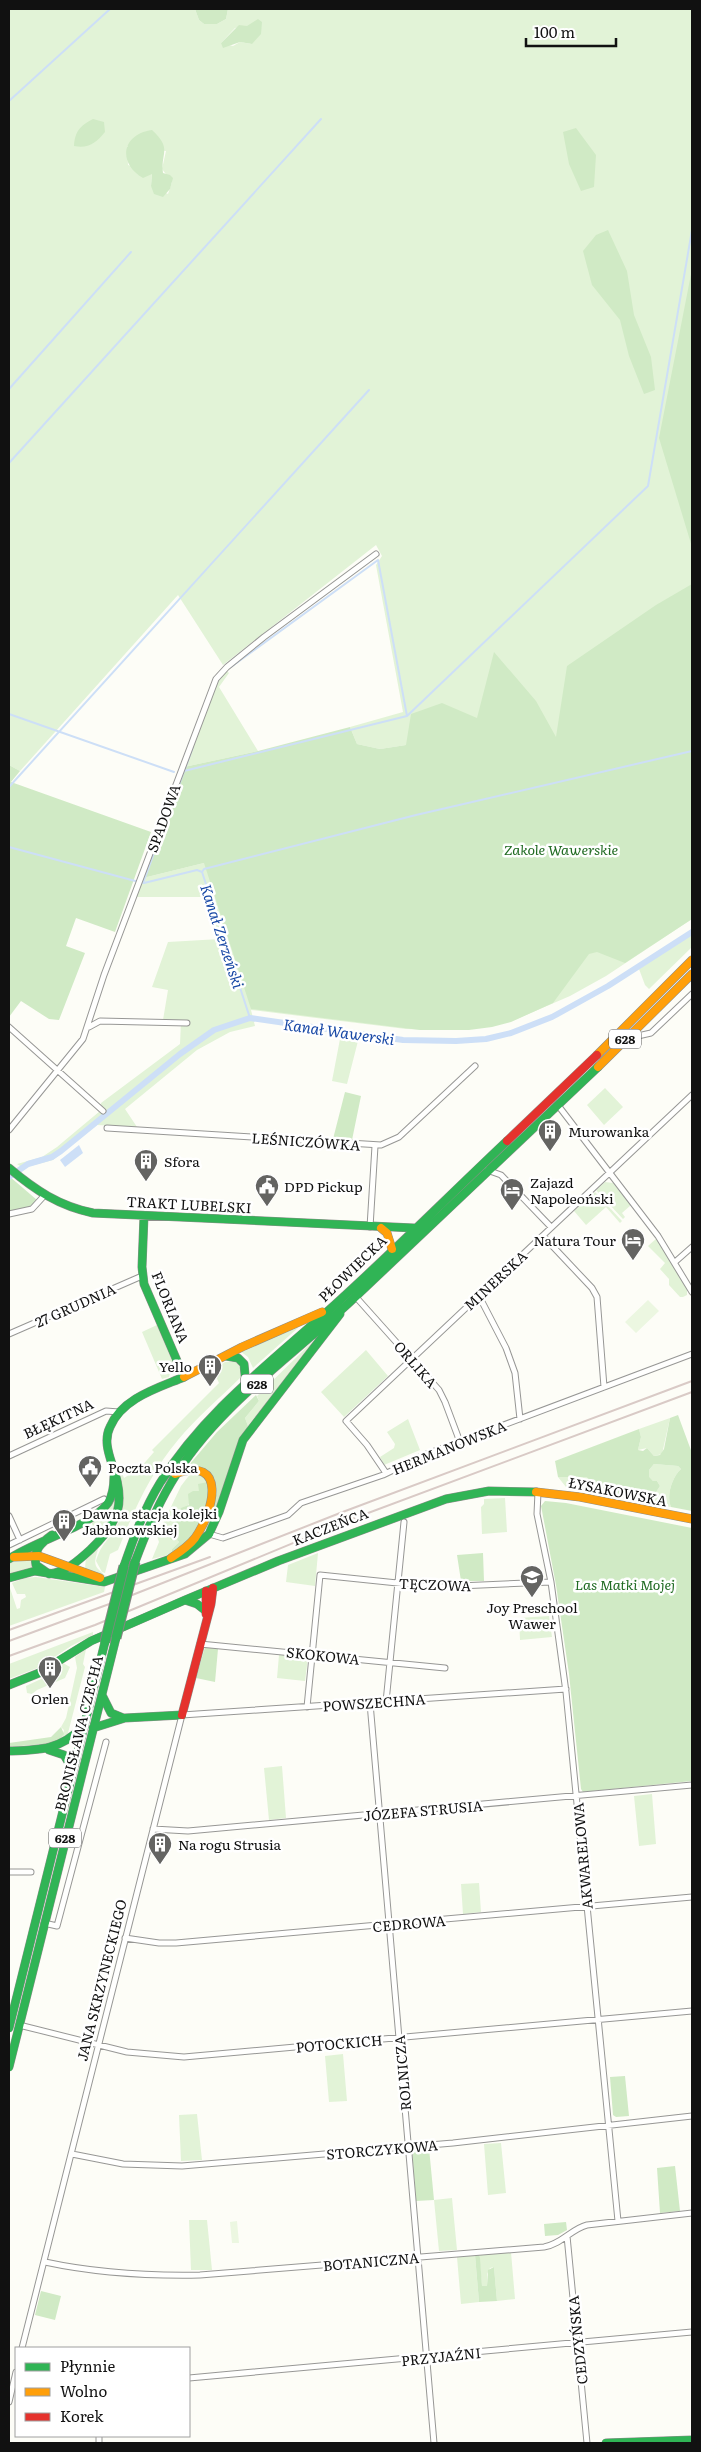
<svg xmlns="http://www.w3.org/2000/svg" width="701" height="2452" font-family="Literata,serif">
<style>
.green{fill:#e2f3d7;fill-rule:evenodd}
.forest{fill:#d0eac5}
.pitch{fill:#ecf7e1}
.water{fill:#cddff7}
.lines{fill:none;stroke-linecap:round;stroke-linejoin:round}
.stream{stroke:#cddff7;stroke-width:2}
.canal{stroke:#cddff7;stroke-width:6}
.street-casing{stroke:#979795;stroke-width:7}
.fast-casing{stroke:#8e8e8b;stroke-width:9}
.slow-casing{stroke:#8e8e8b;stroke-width:9}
.jam-casing{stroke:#8e8e8b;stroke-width:9}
.street{stroke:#fffffe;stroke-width:5}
.fast{stroke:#30b455;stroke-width:8}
.slow{stroke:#ff9f0a;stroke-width:8}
.jam{stroke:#e5322d;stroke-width:8}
.rail{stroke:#d9cac6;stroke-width:2}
.fast-bridge-casing{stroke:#858582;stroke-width:11;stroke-linecap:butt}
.fast-bridge{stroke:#30b455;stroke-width:9}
.labels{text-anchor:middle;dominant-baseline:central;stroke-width:5;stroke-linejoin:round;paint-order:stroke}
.shield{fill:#fff;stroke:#585858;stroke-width:1}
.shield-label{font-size:12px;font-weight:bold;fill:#111}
.street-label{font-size:14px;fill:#111;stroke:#fff}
.park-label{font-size:14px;font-style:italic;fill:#1f6a21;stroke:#fff}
.poi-label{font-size:14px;fill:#111;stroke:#fff;text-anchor:start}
.water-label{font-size:15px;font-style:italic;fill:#1848a5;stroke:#fff}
</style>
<rect width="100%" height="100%" fill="#fdfdf7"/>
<path class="green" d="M9,9h186l4,11 5,4h13l9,-5 2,-10h464v910l-86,57 -36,20 -58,25 -68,9 -38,-1 -155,-19 4,16 -25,6 -33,18 -72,59 12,18 -40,-2 -44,35 -30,8 -6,-4 25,-7 15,-10 43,-36 1,-8 79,-59 1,-23 -18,-1 5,-30 -16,-3 16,-45 52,-3 -14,-42h-70l7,-19 61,-15 202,-118 -26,4 -23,-5 -7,-17 53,-15 -27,-147 6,-9 -6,-11 -153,120 -45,-70 -158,176 -11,-6zM247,26l5,18 -12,-2 -7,4 -12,-3 14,-15zM127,146l39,5 -4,18 10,13 -4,12 -17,-8 1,-13 -24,-8z
M226,670l3,3 -10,14 39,64 -74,16 33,-86z
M692,934v13l-43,42 -4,-4 -6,-16z
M340,1039l18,2 -11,43 -15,-3z
M605,1088l18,19 -19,18 -17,-20z
M605,1182l8,1 18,22 -9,8 3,4 -2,2 -27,-29z
M595,1192l27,29 -2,2 -14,-16 -20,18 -12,-14z
M657,1238l30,51v6l-4,2h-3l-11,-12v-6l-9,-10 5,-6 -17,-17z
M157,1325l16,38 -4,14 -7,2 -20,-47z
M299,1327l-46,41 -5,-11 -8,-6z
M314,1340l-4,7 -62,79 -3,-8 14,-17 -2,-5z
M366,1350l22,26 -44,41 -23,-25z
M235,1361l6,7v9c-21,21 -44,40 -63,63 -27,32 -44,70 -60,110l-8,4 -5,19 -3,-1 -6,-11c5,-16 9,-17 17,-29 14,-20 11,-41 5,-63l2,-1 4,10 16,-10 14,-16 -2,-2 67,-67 -6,-13 12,-8z
M670,1418l-8,36 -8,2 -7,-8 -9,2 3,-13 -2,-8z
M408,1419l12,31 -36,15 -4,-8 14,-9 1,-4 -8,-12z
M654,1464l24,2 3,3c-9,8 -15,27 -10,38l-22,-4 11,-17 -3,-5h-4l-4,-3v-8z
M191,1473h8l9,9 -18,19 -14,36 3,5 -7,7v5l-20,5 7,-17 -2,-6 24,-50z
M558,1477h28l31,16 2,4 -53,-10z
M117,1496l-5,23 -13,19 -3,-1 -5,-17 13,-7z
M505,1498l2,34 -25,2 -1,-27 3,-3v-5z
M99,1546c-6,20 -6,19 8,31l-18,-4 -4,-4 1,-13z
M318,1553l-3,33 -29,-4 2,-17z
M31,1557l3,11 -25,7v-11l11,-6z
M36,1577l69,10 -1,5 -95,34v-41l8,24 3,-1 1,-8 5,-3 -1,-3h-8l-5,-11 13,-5z
M549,1616l3,21 -32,3 -1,-22z
M93,1632v3l-22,11 -31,21 -31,12v-15z
M86,1649l-3,15 2,3 -18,70 -10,4 5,-4 2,-7 -3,-3 5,-9 11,-50 -2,-11z
M279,1655l29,3 -3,23 -28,-3z
M63,1663l7,4 -5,11 -28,12 -5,4 -5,-1 -1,-7 15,-7z
M282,1766l4,52 -17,2 -5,-52z
M652,1794l4,50 -17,2 -5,-50z
M479,1883l2,29 -18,2 -2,-30z
M343,2054l4,47 -18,1 -4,-46z
M197,2114l5,46 -21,1 -2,-46z
M501,2143l5,50 -18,2 -4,-51z
M452,2198l5,52 -18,1 -5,-51z
M189,2220h18l5,50h-21z
M511,2252l4,47 -18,2 -3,-34 -4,1 -3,6v12h-5l-3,-31z
M475,2255l4,47 -18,2 -4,-47z"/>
<path class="forest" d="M195,9h33l-2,10 -9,5h-13l-5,-4z
M258,19l4,3 -1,12 -9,10 -12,-2 -17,6 -2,-5 18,-18 8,1z
M93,119l11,3 1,10c-9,11 -17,17 -31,14 1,-15 6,-20 19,-27z
M576,128l20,27 -2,32 -13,4 -12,-27 -6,-32z
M152,130c21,19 8,23 11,43l7,2 3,3 -3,11 -7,8 -9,-3 -3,-8 1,-12 -9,4c-26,-15 -21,-44 9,-48z
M608,230l19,41 7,44 17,42 4,33 -11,4 -15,-38 -9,-36 -28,-35 -9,-34 13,-16z
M692,269v278l-33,-109z
M692,584v335l-67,44 -28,-11 -8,2 -36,49 -42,19 -19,5 -23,3h-49l-169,-21 -47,-146 -61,15 41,-111 74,-16 92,-24 7,17 23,5 26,-4 5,-31 31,-11 35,15 17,-66 42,49 20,36 11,-71 89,-61z
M9,765l11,6 -9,11 140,50 -36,100 -39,-14 -10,28 19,7 -26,67 -10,-1 -28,-18 -12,16z
M345,1092l16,4 -9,44 -19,-1z
M9,1176l28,24 -6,7 -22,5z
M256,1395l3,6 -14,17 3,8 -40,103 -3,-1c6,-16 16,-33 9,-50l-25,-13 28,-33z
M678,1415l14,38v58l-21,-4c-5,-11 1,-30 10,-38l-3,-3 -24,-2 -5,6v7l4,4h4l3,5 -11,17 -30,-6 -2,-4 -10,-2 -21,-14h-28l-3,-16 84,-32 2,8 -3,13 5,1 4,-3 7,8 6,-1 4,-6 6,-31z
M208,1482c4,17 -8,43 -18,56 -4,6 -12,11 -18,16v-5l7,-7 -3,-4 -5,2 -2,-4 12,-28 8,-3 -1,-11 5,-3h6l-1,-7z
M545,1501l21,2 126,25v253l-109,11 -2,-3 -12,-115 -13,-89 -14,-74 -1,-5z
M483,1553l1,28h-23l-4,-26z
M205,1647l13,2 -3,33 -19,-4z
M61,1727l3,7 -7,9 -48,4v-4l42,-6z
M625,2076l4,40 -13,1 -3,-2 -3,-38z
M429,2148l5,52 -18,1 -4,-52z
M675,2166l5,45 -20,2 -3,-45z
M566,2222l1,8 -9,5 -13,1 -1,-12z
M475,2255h4l1,3 2,28h5l1,-16 6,-3 3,34 -18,1z
M41,2291l20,5 -6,24 -20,-5z"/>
<path class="pitch" d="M648,1300l11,11 -23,22 -11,-11z
M237,2221l2,22h-7l-2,-21z"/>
<path class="water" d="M79,1145l4,8 -18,14 -5,-7z"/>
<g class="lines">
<path class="stream" d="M9,101l101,-92
M9,389l122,-137
M9,463l312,-344
M9,714l165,58
M407,716l241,-230 44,-256
M184,771l223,-55 -29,-156 -147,107
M9,787l360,-397
M9,847l130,35
M202,872l2,-3 212,-54 276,-64
M143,883l50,-136
M144,883l53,-13 5,2 48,146"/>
<path class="canal" d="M9,1177l19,-13 24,-7 9,-6 119,-97 34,-24 36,-12 153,22 53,1 30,-2 25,-6 41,-16 56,-31 84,-54"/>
<g class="street-casing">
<path id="street" d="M9,1027l94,84
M89,1027l11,-6 87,2
M629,1038l22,-5 41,-39
M557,1104l101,132 34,56
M107,1128l274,17 18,-8 76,-71
M9,1130l74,-91 21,-64 112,-296 11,-12 37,-30 112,-83
M487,1170l14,5 50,52
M9,1214l23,-5 11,-12
M370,1227l5,-81
M543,1236l49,52 5,9 7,90
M675,1262l17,-15
M355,1296l84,94 6,12 15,40
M479,1296l27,52 9,25 5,46
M9,1334l133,-58
M9,1456l97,-45 13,1
M386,1473l-19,-28 -21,-24 346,-326
M538,1492l-1,22 14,68 15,110 52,529
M9,1516l11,24
M209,1534l14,4 65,-23 13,-12 82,-28 41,-20 268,-101
M9,1545l95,-46
M200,1644l245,24
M386,1702l18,-180
M370,1703l64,740
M307,1707l13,-132 116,12 115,-5
M153,1829l35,2 504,-46
M9,1872h22
M44,1923l13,3 49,-184
M125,1938l34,5h17l516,-46
M19,2025l108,27 57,5 508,-46
M72,2154l51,10 59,2 271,-23 239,-27
M567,2236l20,207
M45,2262c51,11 102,14 155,13l344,-28c18,-3 27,-18 43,-22l105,-12
M22,2348l160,-633 384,-26
M189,2378l503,-46
M9,2402l7,-30
M99,2443v-7"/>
</g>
<g class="fast-casing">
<path id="fast" d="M9,1168c26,22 50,38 84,45l321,15
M226,1356l12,2 6,6 2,21
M209,1534l10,-22 24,-72 97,-126
M52,1535c-11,8 -19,15 -16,30l13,9c17,-2 30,-14 42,-25 29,-28 35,-47 21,-85 -4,-12 -8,-25 -2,-37 12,-29 48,-39 74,-50l-40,-93 -2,-17 2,-51
M9,1559c26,-18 83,-33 99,-56 5,-8 6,-18 6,-27
M135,1562c10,-27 21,-54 36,-79 43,-74 119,-125 180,-182 82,-78 165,-156 247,-234
M124,1566c10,-29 20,-57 36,-83 46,-74 117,-125 180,-183 57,-52 111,-106 167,-159
M9,1578l26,-7 69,11 81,-28 24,-20
M185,1600l12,4 9,7
M9,1685l30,-12 52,-32 94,-41 93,-39 168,-62 43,-8 47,1
M102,1695l9,18 12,5
M93,1728l32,-10 57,-3
M49,1750l15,5 9,15
M9,1751c29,-1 52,-1 72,-23
M9,2028l96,-386
M9,2067l107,-429
M606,2443l86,-3"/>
</g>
<g class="slow-casing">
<path id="slow" d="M597,1055l95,-95
M598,1067l94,-93
M381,1228l6,5 5,16
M184,1377l58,-30 80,-35
M536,1492l44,5 112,22
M14,1557l25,-1 61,22
M171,1558c9,-6 18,-12 24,-20 19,-27 33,-83 -20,-64"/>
</g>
<g class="jam-casing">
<path id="jam" d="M507,1141l90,-86
M206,1591v23
M182,1715l29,-111 2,-16"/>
</g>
<use href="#street" class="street"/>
<use href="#fast" class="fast"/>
<use href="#slow" class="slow"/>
<use href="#jam" class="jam"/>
<path class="rail" d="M9,1630l201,-73
M9,1641l103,-38 228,-90 352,-132
M9,1656l86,-31 249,-103 348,-130"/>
<g class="fast-bridge-casing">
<path id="fast-bridge" d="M116,1638l19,-76
M105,1642l19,-76"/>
</g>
<use href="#fast-bridge" class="fast-bridge"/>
</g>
<defs>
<g id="building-pin" transform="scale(1.25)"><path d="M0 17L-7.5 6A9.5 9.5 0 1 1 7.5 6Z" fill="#646462" stroke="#fff"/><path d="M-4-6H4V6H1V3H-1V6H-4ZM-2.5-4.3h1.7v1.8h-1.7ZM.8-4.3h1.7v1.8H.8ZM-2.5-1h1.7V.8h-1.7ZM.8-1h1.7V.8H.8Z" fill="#fff"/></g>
<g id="civic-pin" transform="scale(1.25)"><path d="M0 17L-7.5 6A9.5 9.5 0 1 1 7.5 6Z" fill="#646462" stroke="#fff"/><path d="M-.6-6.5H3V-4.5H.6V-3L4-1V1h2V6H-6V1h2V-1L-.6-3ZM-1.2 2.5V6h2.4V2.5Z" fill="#fff"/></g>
<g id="hotel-pin" transform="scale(1.25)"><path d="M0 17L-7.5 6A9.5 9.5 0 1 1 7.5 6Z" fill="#646462" stroke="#fff"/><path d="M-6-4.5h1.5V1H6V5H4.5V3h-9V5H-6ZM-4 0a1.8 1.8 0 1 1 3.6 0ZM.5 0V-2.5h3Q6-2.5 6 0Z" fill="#fff"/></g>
<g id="school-pin" transform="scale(1.25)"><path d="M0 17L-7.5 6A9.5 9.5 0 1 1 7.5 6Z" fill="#646462" stroke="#fff"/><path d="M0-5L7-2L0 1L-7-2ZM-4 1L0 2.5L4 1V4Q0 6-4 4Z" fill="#fff"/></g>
</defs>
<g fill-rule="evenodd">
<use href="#building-pin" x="550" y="1131"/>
<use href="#building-pin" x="146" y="1161"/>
<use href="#civic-pin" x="267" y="1186"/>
<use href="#hotel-pin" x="512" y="1190"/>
<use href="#hotel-pin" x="633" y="1240"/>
<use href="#building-pin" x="210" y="1366"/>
<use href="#civic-pin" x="90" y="1467"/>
<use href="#building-pin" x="64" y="1521"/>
<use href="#school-pin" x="532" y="1577"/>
<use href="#building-pin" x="50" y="1668"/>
<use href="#building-pin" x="160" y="1844"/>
</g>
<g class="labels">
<g class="shield">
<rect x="609" y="1029.5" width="32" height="19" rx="4"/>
<rect x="241" y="1374.5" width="32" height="19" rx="4"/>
<rect x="49" y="1828.5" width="32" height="19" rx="4"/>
</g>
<g class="shield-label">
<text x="625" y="1039">628</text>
<text x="257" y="1384">628</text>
<text x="65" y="1838">628</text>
</g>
<g class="street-label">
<text transform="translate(163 818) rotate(-70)">SPADOWA</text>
<text transform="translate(306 1141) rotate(4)">LEŚNICZÓWKA</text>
<text transform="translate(189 1204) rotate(3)">TRAKT LUBELSKI</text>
<text transform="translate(352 1268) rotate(-44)">PŁOWIECKA</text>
<text transform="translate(495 1280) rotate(-43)">MINERSKA</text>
<text transform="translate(75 1305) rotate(-24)">27 GRUDNIA</text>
<text transform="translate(171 1307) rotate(68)">FLORIANA</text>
<text transform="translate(416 1364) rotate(49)">ORLIKA</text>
<text transform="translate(58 1418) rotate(-25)">BŁĘKITNA</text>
<text transform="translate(449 1447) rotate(-22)">HERMANOWSKA</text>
<text transform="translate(618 1491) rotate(11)">ŁYSAKOWSKA</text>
<text transform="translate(330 1526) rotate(-21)">KACZEŃCA</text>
<text transform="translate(435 1584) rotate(2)">TĘCZOWA</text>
<text transform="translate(323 1655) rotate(6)">SKOKOWA</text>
<text transform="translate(374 1702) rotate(-4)">POWSZECHNA</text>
<text transform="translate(78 1733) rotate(-76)">BRONISŁAWA CZECHA</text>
<text transform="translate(423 1810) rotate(-5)">JÓZEFA STRUSIA</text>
<text transform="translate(582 1856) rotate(-95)">AKWARELOWA</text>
<text transform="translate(409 1923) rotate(-5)">CEDROWA</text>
<text transform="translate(101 1980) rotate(-76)">JANA SKRZYNECKIEGO</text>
<text transform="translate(339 2043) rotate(-5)">POTOCKICH</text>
<text transform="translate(402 2073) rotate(-95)">ROLNICZA</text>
<text transform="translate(382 2149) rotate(-5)">STORCZYKOWA</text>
<text transform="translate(371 2261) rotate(-5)">BOTANICZNA</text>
<text transform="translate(577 2340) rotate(-96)">CEDZYŃSKA</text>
<text transform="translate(441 2356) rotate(-6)">PRZYJAŹNI</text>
</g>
<g class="park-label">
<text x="561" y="849">Zakole Wawerskie</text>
<text x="625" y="1584">Las Matki Mojej</text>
</g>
<g class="poi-label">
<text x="568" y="1131">Murowanka</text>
<text x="164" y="1161">Sfora</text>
<text x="530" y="1182">Zajazd<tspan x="530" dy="16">Napoleoński</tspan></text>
<text x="284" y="1186">DPD Pickup</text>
<text x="616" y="1240" text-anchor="end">Natura Tour</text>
<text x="192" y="1366" text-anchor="end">Yello</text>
<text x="108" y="1467">Poczta Polska</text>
<text x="82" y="1513">Dawna stacja kolejki<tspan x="82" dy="16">Jabłonowskiej</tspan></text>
<text x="532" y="1607" text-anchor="middle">Joy Preschool<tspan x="532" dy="16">Wawer</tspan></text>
<text x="50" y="1698" text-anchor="middle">Orlen</text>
<text x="178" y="1844">Na rogu Strusia</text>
</g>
<g class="water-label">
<text transform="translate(223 936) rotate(72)">Kanał Zerzeński</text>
<text transform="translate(339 1031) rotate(8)">Kanał Wawerski</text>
</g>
</g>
<rect width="701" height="2452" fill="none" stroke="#111111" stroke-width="20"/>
<rect x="15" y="2347" width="175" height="90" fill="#ffffff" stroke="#a0a0a0"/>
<rect x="25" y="2363" width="25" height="8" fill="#30b455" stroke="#a0a0a0"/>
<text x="60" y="2372" font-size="15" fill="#111111">Płynnie</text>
<rect x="25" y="2388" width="25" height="8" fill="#ff9f0a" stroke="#a0a0a0"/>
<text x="60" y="2397" font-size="15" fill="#111111">Wolno</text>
<rect x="25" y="2413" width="25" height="8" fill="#e5322d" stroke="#a0a0a0"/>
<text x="60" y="2422" font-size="15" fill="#111111">Korek</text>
<path d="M526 38v8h90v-8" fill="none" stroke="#111111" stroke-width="2.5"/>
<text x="534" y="38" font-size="15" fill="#111111" stroke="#ffffff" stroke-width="4" paint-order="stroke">100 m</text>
</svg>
